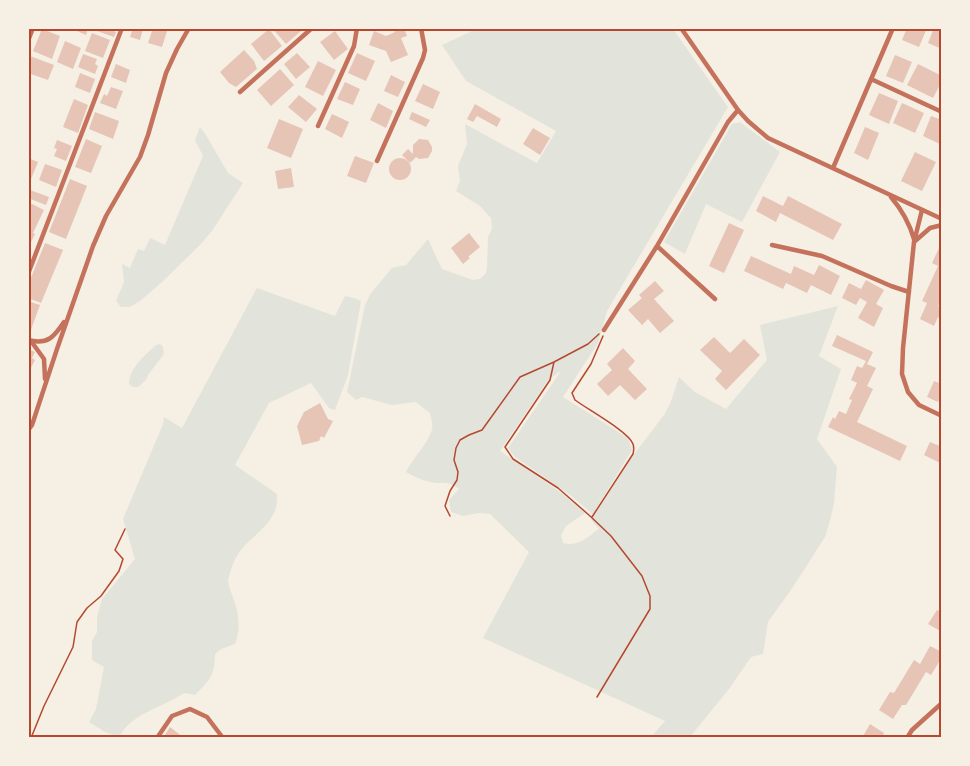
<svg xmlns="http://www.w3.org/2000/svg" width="970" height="766" font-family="Arial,sans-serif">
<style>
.green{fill:#e2e4dc}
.building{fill:#e6c5b7}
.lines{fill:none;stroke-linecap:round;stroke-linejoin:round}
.path{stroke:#b5482f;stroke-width:1.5}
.minor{stroke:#c5725c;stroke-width:4.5}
.neatline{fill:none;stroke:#b5482f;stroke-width:2}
</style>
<rect width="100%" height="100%" fill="#f6efe4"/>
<path class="green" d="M482,29h191l55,78 -121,204 -9,32 -35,54 65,41 4,12 -39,64 -23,-19 -55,-38 -7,-9 53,-77 -12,8 -49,72 59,40 26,22 -19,13 -5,9 2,8c16,4 24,-6 36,-14l-8,-9 44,-67 29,-38 6,-11 9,-27 16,15 31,17 41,-49 -7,-35 78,-19 -19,50 22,13 -24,70 20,28 -3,36 -4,18 -5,16 -32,50 -25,35 -5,32 -12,3 -22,32 -39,48h-39l14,-16 -182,-83 46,-86 -39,-38 -11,-1 -16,3 -12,-4 -2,-12 10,-11c-16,-10 -15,-4 -29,-7 -9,-2 -17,-6 -24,-10 6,-13 24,-31 26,-43 1,-5 -1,-11 -2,-16l-14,-11 -24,3 -30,-8 -6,3 -9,-8 18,-87 6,-12 21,-25 14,-3 22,-26 14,30 31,11 7,-1 6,-6 1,-6 1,-30 4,-8 -1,-11 -11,-12 -24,-15 4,-10 -2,-15 9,-22 -2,-20 72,39 19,-32 -90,-50 -24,-36 30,-14z
M740,122l40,30 -38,70 -36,-18 -21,50 -21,-12 68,-118z
M200,127l6,8 22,38 15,10 -31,48 -13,15 -38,37 -21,18 -10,6h-9l-5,-6 8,-19 -2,-18 8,4 8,-19 6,2 6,-13 15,7 38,-89 -8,-16z
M257,288l78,28 10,-20 9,2 7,3 -13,74 -13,35 -6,-2 -18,-25 -42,20 -34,62 42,29c3,35 -36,42 -45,73 -1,3 -3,9 -4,13 0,6 4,13 5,18 6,15 8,31 2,46l-14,5 -6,5c0,21 -6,27 -20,41l-11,-2c-22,15 -52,20 -65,44l-14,-5 -16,-10 7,-13 8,-42 -12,-7v-19l5,-9v-15l5,-18 33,-40 -12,-40 40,-95 1,-7 18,11z
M160,344l3,3 1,7 -16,21 -2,5 -8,7h-5l-4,-3c1,-17 15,-28 27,-39z"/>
<path class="building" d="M70,28h18l-2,7z
M98,28h9l9,4 -2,5 -17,-6z
M133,28l10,1 -3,11 -10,-3z
M153,28h15l-6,19 -14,-4z
M272,28h26l3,3 -15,13z
M393,28h11l3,8 -6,2 7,17 -17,7 -5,-11 -17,-6 5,-14 12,5 9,-4z
M907,28h20l-8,19 -17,-7z
M934,28h8v21l-14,-6z
M42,29l18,7 -8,23 -19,-8z
M269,29l13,17 -18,15 -13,-17z
M335,31l13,18 -14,11 -14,-18z
M92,33l18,7 -7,18 -18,-7z
M65,41l16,7 -8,21 -16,-7z
M244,50l10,11 3,8 -21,18 -7,-4 -9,-11z
M297,53l13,14 -14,12 -12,-15z
M357,53l18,8 -9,20 -18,-8z
M83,54l14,5 -2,5 3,2 -3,8 -17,-7z
M895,55l17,7 -9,21 -17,-7z
M30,56l24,9 -6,15 -20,-7v-14z
M318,61l18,9 -13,26 -18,-9z
M116,64l14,6 -4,13 -15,-6z
M918,64l24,12v5l-9,17 -26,-13z
M280,69l14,16 -23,21 -14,-16z
M80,73l15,6 -5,14 -15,-6z
M391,75l14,7 -7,15 -14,-6z
M345,82l15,7 -7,16 -16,-6z
M423,84l17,8 -7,17 -18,-8z
M111,87l12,4 -7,18 -16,-6 4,-9 3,2z
M879,93l19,8 -9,23 -20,-9z
M299,95l18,14 -11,13 -18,-15z
M74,99l14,6 -10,28 -15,-6z
M378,103l15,8 -7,17 -16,-8z
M902,103l22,10 -9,20 -22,-10z
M475,104l26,15 -4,8 -20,-11 -4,6 -6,-3z
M95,112l24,9 -6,18 -24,-10z
M412,112l18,8 -4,7 -17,-8z
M332,114l17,8 -7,16 -17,-9z
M931,116l11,4v25l-19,-9z
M279,119l24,10 -12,29 -24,-10z
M865,127l14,6 -11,27 -14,-7z
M533,128l17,10 -10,17 -17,-11z
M86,139l16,7 -11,27 -16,-6z
M419,139l9,1 4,7v4l-4,7 -9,1 -3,-2 -6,6 -8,-8 6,-6 5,5v-9z
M57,140l15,6 -6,15 -12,-5 3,-7 -3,-1z
M915,152l21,10 -14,29 -21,-10z
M355,156l19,7 -8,20 -19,-7z
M28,158l10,4 -7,17 -3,-1z
M389 169a11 11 0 1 1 22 0a11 11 0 1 1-22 0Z
M45,164l17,6 -6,17 -17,-7z
M291,168l3,19 -16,2 -3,-18z
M70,179l17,7 -21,53 -17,-7z
M30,190l19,7 -3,8 -18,-7z
M763,196l20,10 5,-10 54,28 -9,16 -53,-27 -4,9 -20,-11z
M30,203l14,7 -11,23 2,1 -7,14v-43z
M729,223l15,7 -20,43 -15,-7z
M469,233l11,14 -12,10 2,1 -7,6 -12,-16z
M45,243l18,7 -22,53 -13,-5v-13z
M939,248l3,1v50l-4,7 4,2v11l-4,-2 -4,9 -14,-7 7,-16 -5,-2 16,-35 -6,-3z
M751,256l40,18 3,-8 20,9 5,-10 21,11 -9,19 -20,-10 -4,8 -21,-10 -3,6 -39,-18z
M866,280l18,10 -8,14 7,4 -9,19 -16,-9 9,-16 -7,-4 -4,7 -14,-7 7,-15 12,6z
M655,281l9,10 -10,8 20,22 -14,12 -12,-14 -6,6 -14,-15 14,-12 -3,-3z
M28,301l12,4 -11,30h-1z
M837,335l36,17 -6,12 9,4 -9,18 6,3 -16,33 50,24 -7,15 -72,-34 5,-10 2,2 4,-8 7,3 6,-14 -3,-1 8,-16 -6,-3 6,-14 5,2 4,-7 -34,-15z
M714,337l16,16 14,-14 16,16 -34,35 -11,-11 7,-8 -22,-21z
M623,348l12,13 -7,8 19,20 -12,11 -15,-15 -12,11 -11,-12 15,-14 -5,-6z
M28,349l7,3 -3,6 3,2 -7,14z
M934,381l8,3v10l-4,8 -11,-5z
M320,403l8,16 5,2 -9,17 -3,-2 -2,5 -17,4 -5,-19 7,-14z
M930,442l12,5v17l-18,-9z
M937,610l5,2v20l-14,-8z
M930,646l12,6v5l-11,18 -5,-3 -20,33h-4l-9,14 -14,-9 11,-18 4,1 20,-33 6,4z
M870,724l14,9 -2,5h-20z
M170,727l14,11h-21z"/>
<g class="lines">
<path class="path" d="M450,516l-5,-10 5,-15 7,-11 1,-8 -4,-12 2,-12 4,-8 9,-5 13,-5 38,-53 34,-15
M592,517l41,-63c1,-4 1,-7 0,-10 -4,-12 -46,-35 -58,-44l-3,-7 19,-29 12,-28
M597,697l53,-88v-13l-8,-20 -31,-40 -21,-20 -32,-28 -45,-29 -8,-12 45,-67 4,-18 34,-18 11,-10
M31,738l13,-32 29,-59 4,-25 10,-14 14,-12 18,-25 4,-12 -8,-9 10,-21"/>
<path class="minor" d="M681,28l57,82 10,11 20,17 174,81
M28,41l5,-13
M871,79l71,33
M240,92l72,-64
M318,126l36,-80 3,-18
M377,161l46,-103 2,-8 -4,-22
M833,168l60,-140
M891,197c11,13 18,25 23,42
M922,210l-8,32 -11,106 -1,26 6,18 11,13 23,11
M914,242l16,-14 12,-3
M772,245l50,11 69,30 18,6
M28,274l94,-246
M715,299l-58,-53 71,-124 10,-12
M604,330l53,-84
M28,340c20,5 26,-3 36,-18
M31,341l13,18 1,20
M28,430l4,-5 25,-76 36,-103 13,-30 34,-59 8,-22 18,-62 11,-24 12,-21
M157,738l15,-22 18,-7 17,8 16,21
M907,738l5,-8 30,-27"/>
</g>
<rect width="970" height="766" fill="none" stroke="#f6efe4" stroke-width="60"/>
<rect x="30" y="30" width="910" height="706" class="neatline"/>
</svg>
